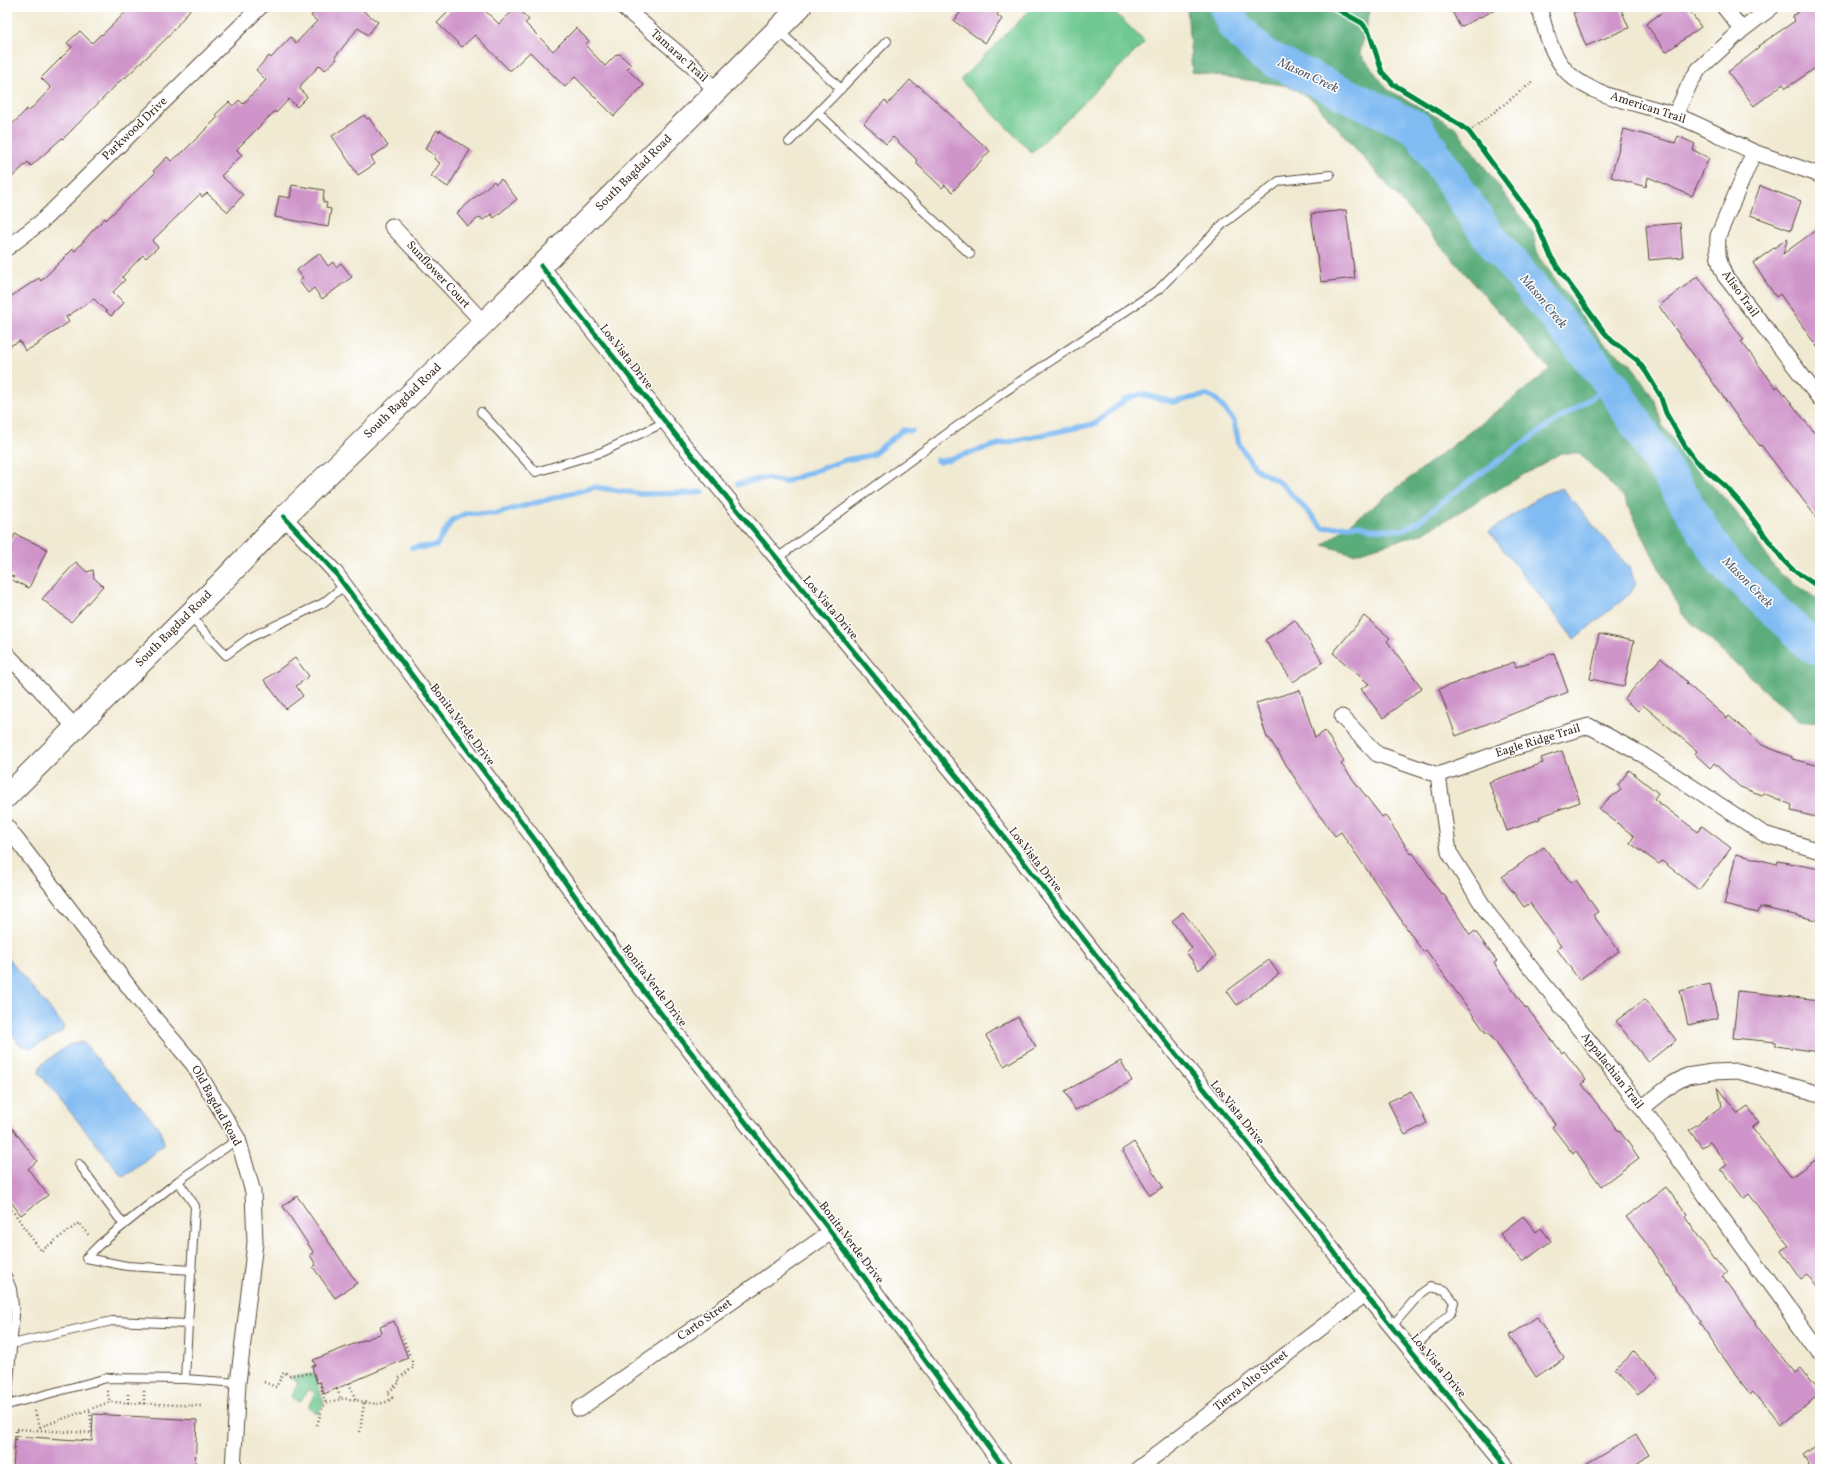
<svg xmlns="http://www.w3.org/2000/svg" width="1827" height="1476" font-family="Vollkorn,serif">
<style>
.green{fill:#6ec890;stroke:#547957}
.forest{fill:#5aac7a;stroke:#4a6b4c}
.water{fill:#80bbf2;stroke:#5e7288}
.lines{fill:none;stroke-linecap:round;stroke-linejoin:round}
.stream{stroke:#80bbf2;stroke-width:5.5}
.river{stroke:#80bbf2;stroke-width:34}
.building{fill:#cf95ca}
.service-casing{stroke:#564739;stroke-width:10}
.minor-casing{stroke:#564739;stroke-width:17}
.secondary-casing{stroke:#564739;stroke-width:24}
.path{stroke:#564739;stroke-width:2.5;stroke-dasharray:1 3;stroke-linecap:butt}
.service{stroke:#fff;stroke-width:8}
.minor{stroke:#fff;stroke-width:15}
.secondary{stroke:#fff;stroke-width:22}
.cycleway-casing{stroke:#fff;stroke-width:8}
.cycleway{stroke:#00873e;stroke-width:5}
.labels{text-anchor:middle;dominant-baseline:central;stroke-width:3;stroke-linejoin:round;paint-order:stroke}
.street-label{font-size:12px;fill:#3b2a1e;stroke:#fff}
.water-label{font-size:13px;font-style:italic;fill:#535d68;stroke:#fff}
</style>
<rect width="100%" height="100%" fill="#fff"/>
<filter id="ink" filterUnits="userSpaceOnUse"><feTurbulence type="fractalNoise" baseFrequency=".025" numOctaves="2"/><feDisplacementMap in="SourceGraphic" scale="8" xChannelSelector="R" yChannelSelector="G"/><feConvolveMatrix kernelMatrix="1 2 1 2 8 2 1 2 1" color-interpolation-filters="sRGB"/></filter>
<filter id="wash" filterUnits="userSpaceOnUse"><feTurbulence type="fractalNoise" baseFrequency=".012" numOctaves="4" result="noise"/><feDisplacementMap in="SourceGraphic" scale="16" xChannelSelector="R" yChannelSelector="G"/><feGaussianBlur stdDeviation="0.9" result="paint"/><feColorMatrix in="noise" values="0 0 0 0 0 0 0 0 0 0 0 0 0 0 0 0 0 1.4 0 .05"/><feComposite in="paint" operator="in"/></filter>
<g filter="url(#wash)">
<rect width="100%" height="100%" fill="#f1ead3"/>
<path class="green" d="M1033,7h77l35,35 -113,111 -72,-73z
M314,1374l10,29 -6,11 -10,-7 7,-14 -7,-4 -7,12 -3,1 -7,-5 7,-14 -9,-6z"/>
<path class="forest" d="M1187,7h184l-11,46 27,36 68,38 78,106 5,23 64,86 30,23 23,36 7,24 32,42 37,38 47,67 42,29v122l-22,-2 -116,-107 -58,-116 -45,-45h-18l-140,81 -68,20 -30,-9 227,-175 -238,-271 -23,-13 -97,-14z"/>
<path class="water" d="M1562,488l68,81 6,14 -5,10 -57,46 -85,-107 53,-37z
M7,957l57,69 -2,6 -31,16 -11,-3 -13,-17z
M83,1042l78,88 3,14 -33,28 -9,4 -83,-103 2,-8 29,-21z"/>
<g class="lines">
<path class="stream" d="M937,460l2,2 64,-19 91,-19 32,-25 15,-5 32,8 34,-7 9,4 18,22 5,23 16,24 27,16 41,44 36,-3 11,4 33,1 15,-8 41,-33 90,-64 63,-40
M738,484l27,-6 19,4 61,-22 27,-5 31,-25 9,1
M412,548l24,-2 16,-26 15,-7 27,1 101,-27 46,7 53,-1 8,-1"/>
<path class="river" d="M1226,7l9,20 28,28 154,73 71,107 124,150 112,178 89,84 7,2"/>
</g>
<g id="blocks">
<path class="building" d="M131,7h61l-24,30 -43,41 -1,-1 -61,62 -1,-1 -31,28 -3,-4 -21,20v-52l20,-21 2,2 22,-23 -10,-10 31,-31 -5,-4 13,-12 12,12 9,-9 1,1z
M318,7h40l20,15 -10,13 -10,-7 -23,29 2,2 -12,11 -5,-5 -20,21 1,1 -1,2 7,8 -10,10 -8,-8 -13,14 -1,-2 -36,36 -2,3 5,5 -21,21 22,19 -15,17 -21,-19 -5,4 -2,-3 -48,47 6,6 -12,11 -3,-3 -21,22 3,3 -12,12 11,11 -13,13 -17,-17 -28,18 3,5 -31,21 1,1 -14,7 -5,-10 -13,6v-48l32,-21 2,3 32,-32 2,2 18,-21 12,-12 1,2 49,-47 -2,-2 14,-14 4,4 12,-9 35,-35 -3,-2 14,-13 4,4 6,-6 4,4 23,-24 -10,-10 13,-14 2,2 20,-21 5,6 21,-22 -6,-5z
M453,7h28l18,17 18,-17 12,13 -4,3 28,28 23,-23 13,13 -4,4 20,21 12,-12h3l11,11 -4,4 17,16 -30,31 -39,-39 -10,10 -35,-35 -19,18h-2l-34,-35 -13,12 -25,-24z
M964,7h38l-5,8 5,4 -17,24 -31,-22z
M1450,7h51l-41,20z
M1588,7h32l9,21 -43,18 -13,-33z
M1669,7h18l14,20 -35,25 -20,-28z
M1806,7h14v58l-34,23 -3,-4 -29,22 -26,-34 31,-24 -1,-2 37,-25 -3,-5z
M910,80l7,6 1,-1 72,66 -38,41 -7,-7 -3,3 -25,-24 -1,-5 -23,-22 -7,7 -22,-21 21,-23 3,4z
M364,115l3,4 2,-1 19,28 -17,11 4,7 -17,11 -26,-39z
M1624,129l51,14 3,-7 17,8 -2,6 16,8 -17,38 -44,-19 -2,10 -35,-10z
M437,130l2,2 1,-2 30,20 -22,37 -17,-11 9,-13 -6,-4 2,-3 -11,-7z
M501,179l16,20 -23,19 -3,-4 -8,6 -3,-3 -12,9 -11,-13 37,-32 2,3z
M292,185l32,5 -1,12 4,1 -1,5 5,1 -3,18 -53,-10 4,-21 11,2z
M1760,186l41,15 -10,29 -41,-15z
M1346,210l9,68 -34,4 -10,-68z
M1680,223l3,34 -34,3 -3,-34z
M1820,227v124l-40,-57 -4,3 -23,-34 35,-25 -5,16z
M319,253l9,13 5,-4 3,5 5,-4 11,14 -30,22 -8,-11 -6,5 -9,-12 4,-3 -6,-8z
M1698,276l46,64 -3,1 35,47 2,-2 42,54v82l-59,-77 -1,1 -22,-28 -79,-112z
M15,534l32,15 -18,39 -17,-8 2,-3 -7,-3v-24z
M76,562l11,10 6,-2 1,8 9,8 -32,36 -29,-23z
M1364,616l26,22 -3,3 35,47 -39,30 -22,-29 8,-5 -36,-31z
M1295,620l28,42 -30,20 -28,-42z
M1599,634l35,7 -10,45 -34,-7z
M1554,653l14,39 -112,44 -17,-47 75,-27 2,5z
M295,658l14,18 -13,10 7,10 -17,13 -22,-29z
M1661,658l26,24 -1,1 41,35 2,-2 33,29 30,12v2l28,7v52l-29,-7 1,-6 -29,-12 -1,2 -22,-8 -26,-24 -4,5 -15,-14 2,-3 -54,-46 -5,6 -14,-12z
M1300,690l15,48 10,-7 19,31 -3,2 41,53 3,-2 26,39 2,-1 28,41 2,-1 27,42 5,-4 22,30 -3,2 32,46 1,-1 35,45 2,-2 22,29 -4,4 36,47 1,-1 20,28 -38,28 -25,-35 -3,3 -21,-27 3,-3 -67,-92 -2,1 -60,-83 -3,2 -82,-120 -6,4 -19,-25 -47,-73h-2l-11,-35z
M1562,751l18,51 -41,15 1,2 -33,12 -18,-49 54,-19 -2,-5z
M1629,770l29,23 -4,6 44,33 4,-6 29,22 -32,42 -37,-29 -3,3 -29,-21 4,-7 -35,-27 7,-8 15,-11 -3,-5z
M1544,847l27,36 5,-3 22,32 -5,3 26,36 -40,29 -22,-31 4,-3 -31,-43 -6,4 -22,-30z
M1736,854l41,10 1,-3 42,8v52l-60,-14 -2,6 -34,-8z
M1183,912l33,44 -17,14 -13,-18 6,-4 -20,-27z
M1269,960l10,14 -42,31 -10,-14z
M1710,984l8,34 -30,7 -8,-34z
M1738,991l82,9v52l-44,-6v-4l-43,-4z
M1645,999l31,41 -28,22 -32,-41z
M1018,1017l18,30 -32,19 -18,-30z
M1121,1061l11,20 -57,29 -10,-19z
M1718,1087l20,27 10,-7 11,15 -7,6 39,49 29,-20v133l-12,-16 -7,5 -20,-28 8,-5 -40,-52 -6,5 -22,-30 6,-4 -17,-23 -8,5 -13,-17 33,-24z
M1411,1091l16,32 -22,12 -17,-33z
M7,1121l30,40 -9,8 20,26 -27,20 -14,-18z
M1134,1142l29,45 -13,8 -28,-45z
M1666,1187l21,28 -2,2 29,42 1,-1 12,15 -5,3 44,61 27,34 6,-5 21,27 -39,32 -27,-34 -3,3 -18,-23 -34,-48 2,-1 -26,-33h1l-26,-41 -24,-31z
M297,1196l60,87 -22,15 -22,-31 3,-2 -6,-10 4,-2 -31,-47z
M1523,1216l13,16 5,-4 10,13 -28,21 -23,-28z
M1537,1317l27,41 -28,19 -27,-41z
M394,1321l14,37 -84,36 -4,-12 -3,1 -3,-9 -2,-8 3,-1 -2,-5 69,-27 -2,-6z
M1634,1352l23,25 -19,18 -23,-25z
M93,1414l104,6 -2,49h-182l2,-33 77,5z
M1636,1434l13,22 -23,13h-50z
M1820,1443v26h-8l-9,-14z"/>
</g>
</g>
<g filter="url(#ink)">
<use href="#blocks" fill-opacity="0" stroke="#564739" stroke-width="1"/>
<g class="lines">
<g class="service-casing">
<path id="service" d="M778,30l63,59
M818,113l152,141
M789,142l98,-101
M481,412l55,60 66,-20 63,-30
M776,559l225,-165 158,-105 64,-65 56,-43 51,-6
M190,616l36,39 23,-17 74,-35 22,-18
M79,1164l45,61
M178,1181l-79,64 -13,13 41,8 65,4
M7,1276l5,13 3,26 -8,89
M1392,1326l27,-31 11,-8 15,3 9,12 -3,10 -40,38
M12,1344l100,-23 76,3 7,-118 -17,-25 60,-42
M185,1379l3,-55
M7,1405l100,-27 78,1 53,4"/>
</g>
<g class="minor-casing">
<path id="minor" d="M623,7l69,58 24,26
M1539,7c7,24 11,47 29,66 26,25 73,30 106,42 28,10 53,25 80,37 22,8 44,15 66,23
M1724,7l18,23
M1675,115l16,-34 8,-12 43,-39 30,-23
M1754,152l-36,84c-1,15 0,26 7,40l95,123
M392,226l92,97
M7,248l34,-26 219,-215
M541,266l146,183 275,334 134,172 222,275 47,64 143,175
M284,517l50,54 204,273 93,131 200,257 174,237
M7,654l68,73
M1342,717l35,37 61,21 72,-26 79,-23 54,29 121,79 56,17
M1438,775l11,77 40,63 153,193 178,245
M7,827l128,168 58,69 45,75 15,53 2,51 -17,140 -5,86
M1642,1108l32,-25 13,-7 25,-4 26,-1 82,23
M579,1409l252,-177
M1138,1469l227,-175"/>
</g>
<g class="secondary-casing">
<path id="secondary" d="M7,796l218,-217 59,-62 200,-194 316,-316"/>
</g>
<path class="path" d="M1469,132l66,-52
M7,1203l34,48 38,-28 11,14
M264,1382l12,5 8,-15 5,3 24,-2
M319,1382l7,22
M349,1383l7,18
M337,1389l4,10
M107,1391l3,11
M128,1403v-11
M144,1404v-13
M35,1411l5,16
M317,1425l6,-19c5,-3 13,-6 18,-7 16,-2 37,12 51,-1l-4,-6 12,-10 -2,-3 16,-12 -12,-32
M40,1427l70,-25 91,4
M360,1432l4,-30
M15,1448l1,-19 76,4 -2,-23"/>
<use href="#service" class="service"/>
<use href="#minor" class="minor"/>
<use href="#secondary" class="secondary"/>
<g class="cycleway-casing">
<path id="cycleway" d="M1333,7l29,16 7,9 13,40 11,12 67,41 9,7 67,90 14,33 10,16 44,61 8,9 25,19 9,12 14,23 6,18 19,33 11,15 30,26 16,18 42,56 8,8 28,19
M541,266l146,183 275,334 134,172 222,275 47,64 143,175
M284,517l50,54 204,273 93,131 200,257 174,237"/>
</g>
<use href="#cycleway" class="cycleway"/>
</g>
</g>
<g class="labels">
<g class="street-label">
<text transform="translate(679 56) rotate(42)">Tamarac Trail</text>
<text transform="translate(1648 108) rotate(18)">American Trail</text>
<text transform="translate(135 129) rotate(-44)">Parkwood Drive</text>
<text transform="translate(634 173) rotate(-45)">South Bagdad Road</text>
<text transform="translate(438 275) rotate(47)">Sunflower Court</text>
<text transform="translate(1740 294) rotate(54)">Aliso Trail</text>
<text transform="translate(626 357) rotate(52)">Los Vista Drive</text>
<text transform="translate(403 401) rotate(-44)">South Bagdad Road</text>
<text transform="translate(830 608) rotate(50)">Los Vista Drive</text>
<text transform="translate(174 629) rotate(-45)">South Bagdad Road</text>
<text transform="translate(462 725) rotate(53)">Bonita Verde Drive</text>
<text transform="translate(1538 741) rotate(-17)">Eagle Ridge Trail</text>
<text transform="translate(1035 860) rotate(52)">Los Vista Drive</text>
<text transform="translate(654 986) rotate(53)">Bonita Verde Drive</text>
<text transform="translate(1612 1071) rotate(52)">Appalachian Trail</text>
<text transform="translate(216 1106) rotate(61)">Old Bagdad Road</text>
<text transform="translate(1237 1113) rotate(51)">Los Vista Drive</text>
<text transform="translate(851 1243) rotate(53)">Bonita Verde Drive</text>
<text transform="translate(705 1320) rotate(-35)">Carto Street</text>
<text transform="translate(1438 1366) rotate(50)">Los Vista Drive</text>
<text transform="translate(1251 1381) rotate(-38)">Tierra Alto Street</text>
</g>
<g class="water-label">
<text transform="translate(1308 76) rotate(25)">Mason Creek</text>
<text transform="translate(1543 302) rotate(50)">Mason Creek</text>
<text transform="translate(1747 583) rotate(45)">Mason Creek</text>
</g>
</g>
<rect width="1827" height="1476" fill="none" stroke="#fff" stroke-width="24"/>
</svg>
